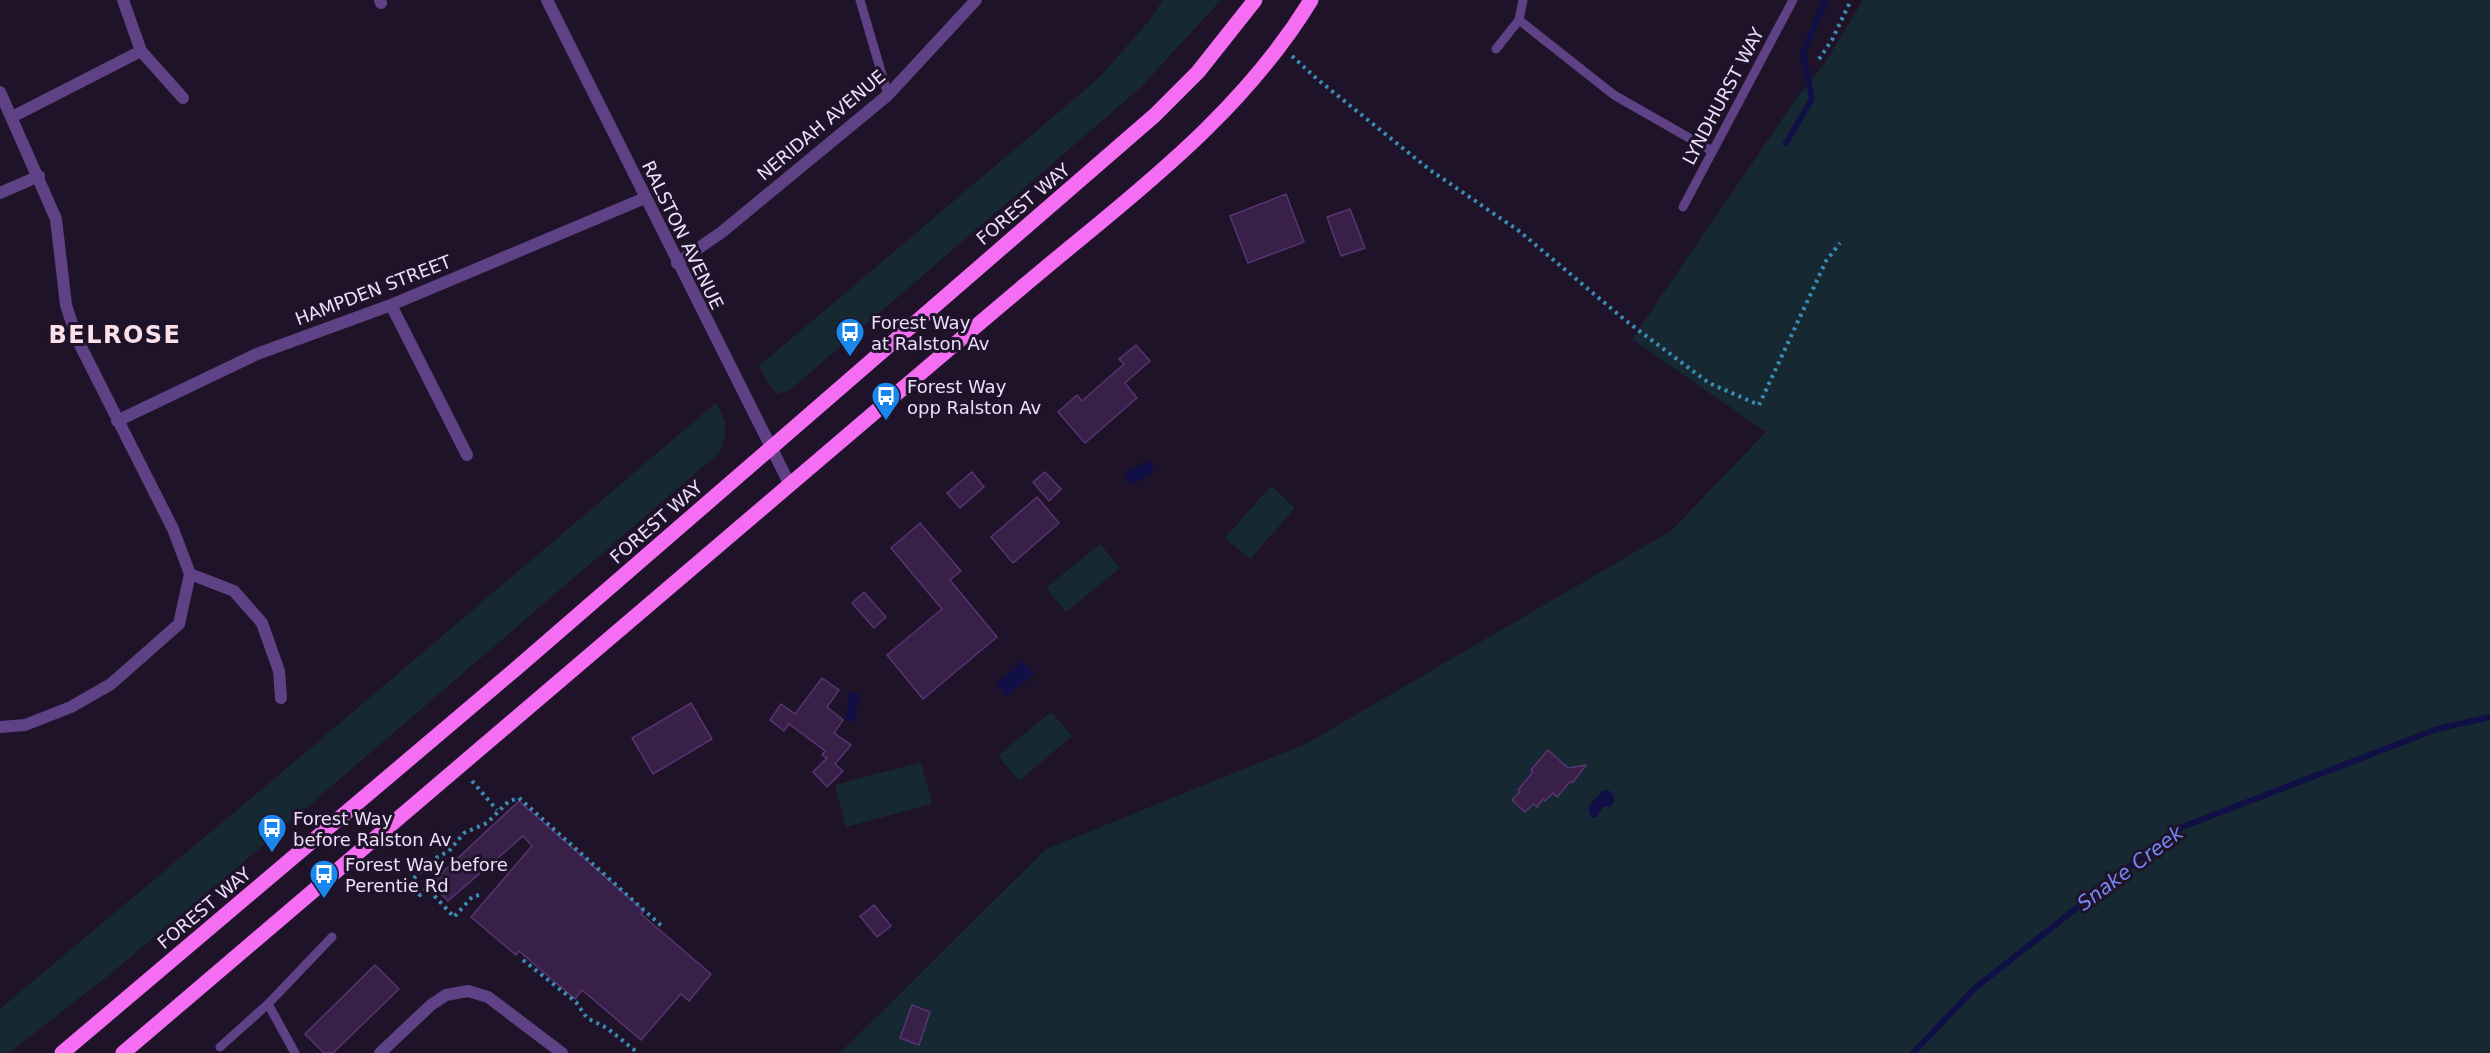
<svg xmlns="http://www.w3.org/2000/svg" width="2490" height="1053" font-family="'DejaVu Sans',sans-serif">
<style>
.green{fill:#162933}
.water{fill:#100f46}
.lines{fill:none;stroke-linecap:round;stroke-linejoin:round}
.stream{stroke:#100f46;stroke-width:6}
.building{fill:#382049;stroke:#593473;stroke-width:1.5}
.path{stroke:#3a8db4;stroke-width:4;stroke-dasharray:3 4.5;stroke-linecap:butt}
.service{stroke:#5e4285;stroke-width:9}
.minor{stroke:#5e4285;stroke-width:12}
.tertiary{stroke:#5e4285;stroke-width:12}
.primary{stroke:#f46df3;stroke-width:15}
.labels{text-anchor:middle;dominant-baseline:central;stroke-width:6;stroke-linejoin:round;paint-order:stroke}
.street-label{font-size:18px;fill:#eddefd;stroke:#1f1329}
.poi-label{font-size:18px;fill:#eddefd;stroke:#1f1329;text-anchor:start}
.water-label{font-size:20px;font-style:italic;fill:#7488f5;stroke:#1f1329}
.district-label{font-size:24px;font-weight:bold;letter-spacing:1.5px;fill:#fde0e7;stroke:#1f1329}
</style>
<rect width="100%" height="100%" fill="#1f1329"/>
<path class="green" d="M1163,0h58l-81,88 -350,302 -13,4 -9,-11 -9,-17 340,-288 49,-56z
M1863,0h627v1053h-1650l206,-204 260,-105 365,-213 95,-99 -134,-93 164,-240 29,-36z
M716,403c11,21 12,26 4,49l-479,412 -131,110 -101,79h-9v-44l300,-252z
M1271,486l24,22 -45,51 -25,-21z
M1100,544l20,24 -54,44 -20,-24z
M1051,712l21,24 -53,45 -21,-25z
M921,762l11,42 -86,23 -11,-42z"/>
<path class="water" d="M1149,461l6,9 -10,8 -15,6 -5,-8 3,-6 11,-3 2,-3z
M1022,661l12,12 -27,24 -11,-13z
M850,692l9,2 -4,28 -10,-2z
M1603,790h5l6,5v7l-4,5 -6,-1 -8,12 -5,-1 -3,-10z"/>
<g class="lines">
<path class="stream" d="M1786,143l26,-44 -9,-46 23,-53
M1913,1053l62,-65 202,-159 260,-100 53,-12"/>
</g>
<path class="building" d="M1286,194l18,48 -56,21 -18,-47z
M1350,209l15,39 -24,8 -14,-39z
M1136,345l14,16 -25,22 12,15 -52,45 -27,-31 19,-17 5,6 42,-37 -5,-5z
M972,472l12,15 -24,21 -13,-15z
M1045,472l16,17 -12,12 -16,-19z
M1037,497l22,26 -46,40 -22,-26z
M920,523l41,48 -11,9 47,57 -74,62 -36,-44 55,-46 -51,-61z
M864,592l22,25 -12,11 -22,-25z
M822,678l17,12 -12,17 16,13 -9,13 17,12 -16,19 8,7 -16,16 -14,-15 14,-14 -5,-3 3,-4 -36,-27 -5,7 -14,-11 11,-16 14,10z
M691,703l21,36 -59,35 -21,-36z
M1548,750l20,18 18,-3 -13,17h-3l-13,15 -4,-4 -8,8 -2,-2 -6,8 -4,-3 -8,8 -13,-12 8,-8 -2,-2 15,-18 -2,-2z
M519,801l125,110 -3,3 70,60 -22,27 -8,-7 -40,46 -59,-50 -7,9 -56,-48 -3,4 -45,-38 61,-71 -9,-10 -75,65 -17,-18z
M874,905l17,21 -14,11 -17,-21z
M375,965l24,24 -66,64h-9l-19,-19z
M912,1005l18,7 -11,33 -19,-7z"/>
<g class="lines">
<path class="path" d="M1292,56l25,23 113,91 89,61 106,89 84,63 50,22 67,-144 14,-18
M1819,59l13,-19 19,-40
M472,781l25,29
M479,895l-7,2 -18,20 -27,-29 -7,7 -8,-8 -1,-6 23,-22 15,-8 15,-18 23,-10 22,-22 10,-3 145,130
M523,960l53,42 11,16 20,10 31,25"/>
<path class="service" d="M860,0l28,95
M1519,20l95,75 98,56
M1496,49l23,-29 4,-20
M1683,207l110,-207
M268,1004l27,49
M220,1047l48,-43 64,-67"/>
<path class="minor" d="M123,0l18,51 42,47
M380,0l1,3
M0,92l56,127 10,86 11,34 96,190 17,45 -11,50 -68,60 -40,23 -46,18 -25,2
M12,117l129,-66
M0,193l39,-17
M677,263l45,-31 166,-137 88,-95
M391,305l76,150
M117,421l140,-67 134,-49 254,-107
M190,574l44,17 28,32 17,48 2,27
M380,1053l51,-48 15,-10 22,-4 20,6 74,56"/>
<path class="tertiary" d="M547,0l243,485"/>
<path class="primary" d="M62,1053l456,-386 637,-552 43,-43 57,-72
M123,1053c259,-222 519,-443 779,-664 59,-50 117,-100 177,-149 87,-71 173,-143 232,-240"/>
</g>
<defs>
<g id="bus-pin" transform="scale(1.5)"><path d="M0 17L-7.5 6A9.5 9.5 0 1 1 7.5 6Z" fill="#1987ee" stroke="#1f1329"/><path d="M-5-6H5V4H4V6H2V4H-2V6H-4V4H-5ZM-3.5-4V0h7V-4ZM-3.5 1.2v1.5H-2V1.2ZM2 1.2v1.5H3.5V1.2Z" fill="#fff"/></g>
</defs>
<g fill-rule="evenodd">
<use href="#bus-pin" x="850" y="332"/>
<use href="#bus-pin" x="886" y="396"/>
<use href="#bus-pin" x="272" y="828"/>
<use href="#bus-pin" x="324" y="874"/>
</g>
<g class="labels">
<g class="street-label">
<text transform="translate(1723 96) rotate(-62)">LYNDHURST WAY</text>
<text transform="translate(821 125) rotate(-40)">NERIDAH AVENUE</text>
<text transform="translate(1023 204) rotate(-40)">FOREST WAY</text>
<text transform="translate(683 235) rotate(64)">RALSTON AVENUE</text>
<text transform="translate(373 290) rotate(-21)">HAMPDEN STREET</text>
<text transform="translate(656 522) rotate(-41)">FOREST WAY</text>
<text transform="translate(204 908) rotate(-40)">FOREST WAY</text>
</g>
<g class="poi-label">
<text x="871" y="322">Forest Way<tspan x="871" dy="21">at Ralston Av</tspan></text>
<text x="907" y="386">Forest Way<tspan x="907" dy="21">opp Ralston Av</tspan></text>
<text x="293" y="818">Forest Way<tspan x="293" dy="21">before Ralston Av</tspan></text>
<text x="345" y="864">Forest Way before<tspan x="345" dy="21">Perentie Rd</tspan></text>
</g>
<g class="water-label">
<text transform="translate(2130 868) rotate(-37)">Snake Creek</text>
</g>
<g class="district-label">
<text x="115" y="335">BELROSE</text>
</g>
</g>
</svg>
